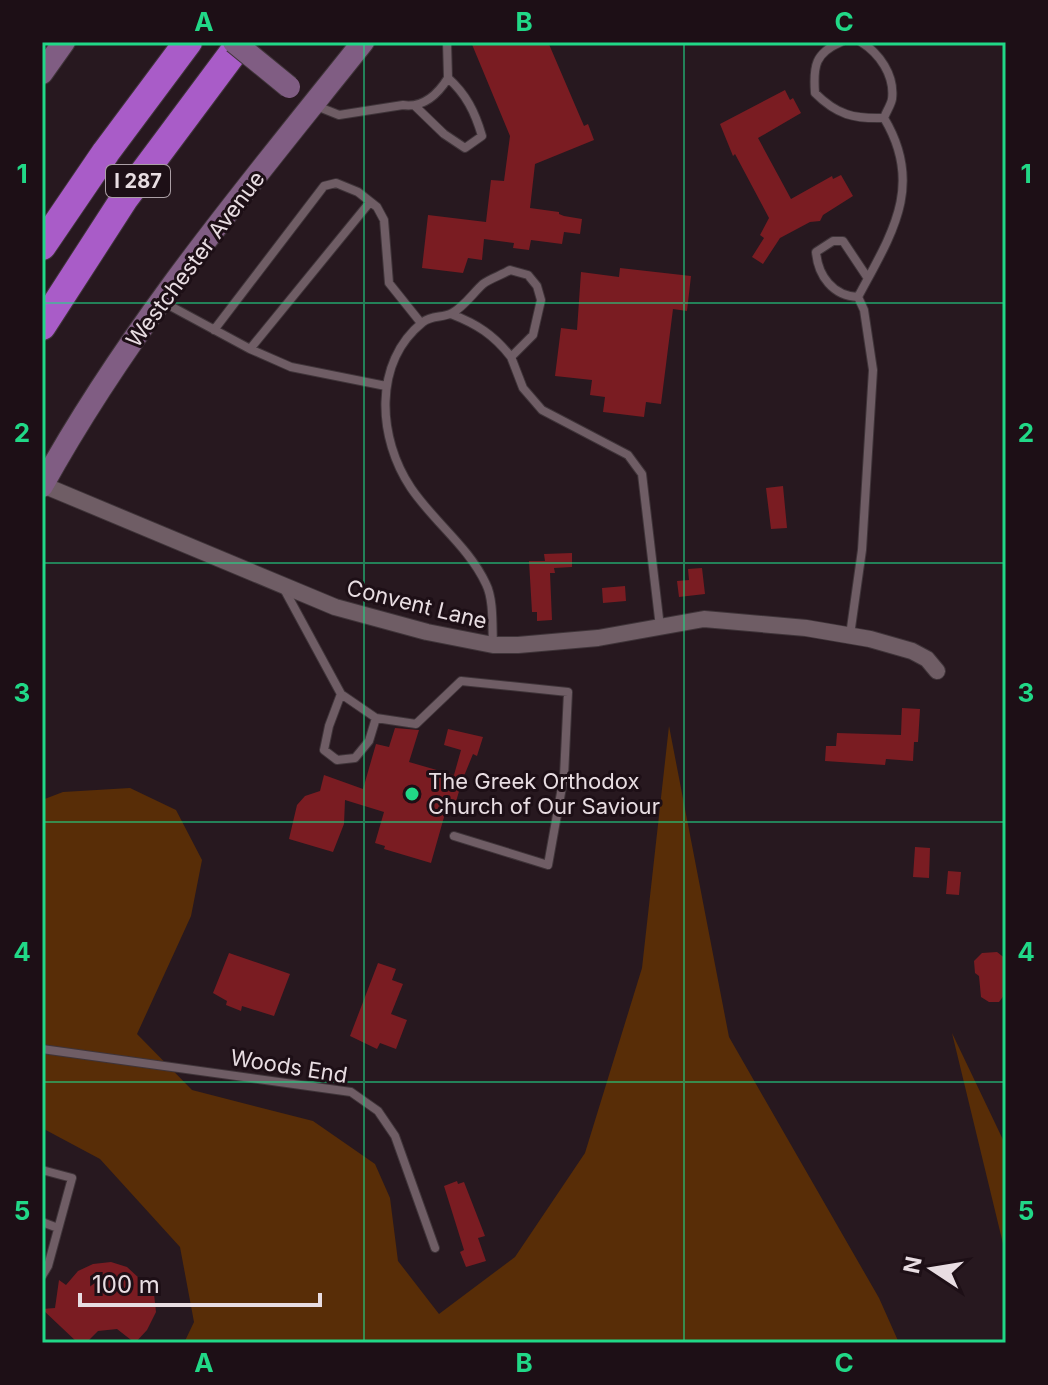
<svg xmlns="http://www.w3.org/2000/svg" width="1048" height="1385" font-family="Inter,sans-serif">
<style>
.green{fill:#582d07}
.building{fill:#7a1c22}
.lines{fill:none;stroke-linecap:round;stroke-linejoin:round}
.service-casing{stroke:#3f3439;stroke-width:10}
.minor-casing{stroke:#3f3439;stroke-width:18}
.secondary-casing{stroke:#3f3439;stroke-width:24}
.motorway-casing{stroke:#3f3439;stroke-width:30}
.service{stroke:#6f5d65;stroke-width:8}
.minor{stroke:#6f5d65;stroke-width:16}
.secondary{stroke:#805d83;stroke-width:22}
.motorway{stroke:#a95cc8;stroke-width:28}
.secondary-bridge-casing{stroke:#3f3439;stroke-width:24;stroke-linecap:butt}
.secondary-bridge{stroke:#805d83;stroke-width:22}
.grid{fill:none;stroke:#21d887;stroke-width:2;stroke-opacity:0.55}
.poi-dot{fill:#21d887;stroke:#1d0f16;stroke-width:3}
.labels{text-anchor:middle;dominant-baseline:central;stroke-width:6;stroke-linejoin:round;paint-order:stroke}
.shield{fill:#1d0f16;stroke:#ab9fa5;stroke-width:2}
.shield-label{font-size:20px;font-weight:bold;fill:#e8dde2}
.street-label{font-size:22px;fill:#e8dde2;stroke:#1d0f16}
.poi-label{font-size:22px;fill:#e8dde2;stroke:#1d0f16;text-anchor:start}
.neatline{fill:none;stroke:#21d887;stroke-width:3}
.grid-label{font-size:26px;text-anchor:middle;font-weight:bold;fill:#21d887}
</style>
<rect width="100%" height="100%" fill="#27181f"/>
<path class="green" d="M669,726l60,311 150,261 20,45h-715l10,-21 -14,-75 -80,-88 -58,-31v-328l21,-8 67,-4 46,22 26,50 -11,56 -54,118 55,56 121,31 62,43 15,34 8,63 41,53 76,-57 70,-104 57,-185z
M952,1033l54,113v110z"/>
<path class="building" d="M471,42h77l36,84 4,-2 6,16 -59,24 -5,44 29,4v2l5,2 18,3 -2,15 -16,-2 -2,12 -31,-4 -2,10 -16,-2 1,-5 -30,-4 -2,21 -14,-2 -5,15 -41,-5 6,-53 58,7 5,-42 13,1 6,-45z
M785,90l5,10 3,-2 8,15 -43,25 33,61 41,-23 1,3 8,-4 12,21 -30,19 -3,6 -10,1 -30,16 -17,26 -11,-7 12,-19 -4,-3 9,-17 -34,-64 -2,2 -13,-32z
M620,268l71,8 -4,35 -14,-2 -12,95 -15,-2 -2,15 -41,-5 2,-15 -15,-2 2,-15 -37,-4 6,-48 16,2 4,-58 38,5z
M783,486l4,42 -16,1 -5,-41z
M572,553v14l-18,1 1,5h-5l2,47 -15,1v-9h-5l-3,-51h16l-1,-7z
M702,568l3,26 -26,3 -2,-16 12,-1 -1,-11z
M625,586l1,15 -23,2 -1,-15z
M902,708l18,1 -2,33h-4l-1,19 -27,-2 -1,6 -60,-4 1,-15h10l1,-13 64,2z
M395,728l24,2 -10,32 45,13 7,-25 -17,-5 4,-16 35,8 -6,19 -4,-2 -11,27 -7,24 -7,-2 -17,60 -47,-14 1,-3 -10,-3 9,-31 -39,-12 -1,24 -11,28 -44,-13 8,-34 8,-9 15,-5 4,-16 39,14 13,-45 13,3z
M915,847l15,1 -1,30 -16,-1z
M948,871l13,1 -2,23 -13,-1z
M997,952l9,7 -1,35 -6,8h-10l-8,-5 -2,-21 -4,-3 -1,-12 8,-8z
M229,953l61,21 -16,42 -32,-10 -1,5 -15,-6 1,-4 -14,-8z
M378,963l18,6 -4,11 11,4 -12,30 16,6 -11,29 -16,-6 -3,6 -27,-13z
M457,1181l1,3 6,-2 21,54 -7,2 8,23 -20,6 -6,-15 4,-2 -20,-64z
M111,1262l16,5 13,12 14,15 2,18 -9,18 -12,13 -18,-14 -19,2 -12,12h-8l-36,-34 13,-1 4,-28 7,5 12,-14 15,-7z"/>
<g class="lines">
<g class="service-casing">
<path id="service" d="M841,42c-26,11 -28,24 -26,51 22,22 39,26 69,25
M861,42c18,11 34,33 31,57 -1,6 -6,13 -8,19
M314,105l25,10 64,-10c20,3 35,-11 45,-27l-1,-36
M415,106l29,28 21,14 17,-12c-7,-24 -16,-42 -34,-58
M858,297c-25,-1 -40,-21 -42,-45l17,-11h10l24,36
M161,301l89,48 41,18 95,19
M451,314c26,10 43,21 60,43l22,-22 8,-35 -4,-14 -9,-11 -18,-5c-8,5 -19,8 -27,14 -10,9 -19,23 -31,29 -9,5 -20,2 -29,9 -51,41 -45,117 -12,166 23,34 58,59 75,96 8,16 6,43 7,61
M214,330l110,-144 12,-3 22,9 19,15 7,13 5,63 32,40
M250,349l120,-147
M511,357l12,31 19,22 86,45 14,19 18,153
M283,587l58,107 35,24 40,6 45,-43 107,11 -4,84 -16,89 -94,-29
M850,635l12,-85 11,-180 -9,-60 -6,-13c33,-62 67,-111 26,-179
M341,694l-12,32 -5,24 13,10 18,-2 14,-17 7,-23
M42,1049l309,43 27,19 17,25 40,112
M42,1170l30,8 -24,88 -6,10
M42,1222l16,6"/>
</g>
<g class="minor-casing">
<path id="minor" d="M43,485l292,122 92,25 66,13h25l80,-7 106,-19 102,9 64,11 42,12 15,8 10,12"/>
</g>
<g class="secondary-casing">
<path id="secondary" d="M42,73l22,-31
M42,486c88,-160 207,-301 321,-444"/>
</g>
<g class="motorway-casing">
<path id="motorway" d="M42,246l64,-94 82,-110
M42,326l82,-127 117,-157"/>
</g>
<use href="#service" class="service"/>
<use href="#minor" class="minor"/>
<use href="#secondary" class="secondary"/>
<use href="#motorway" class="motorway"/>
<g class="secondary-bridge-casing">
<path id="secondary-bridge" d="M234,42l55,45"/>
</g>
<use href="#secondary-bridge" class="secondary-bridge"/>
</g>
<path class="grid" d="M364,42v1301M684,42v1301M42,303h964M42,563h964M42,822h964M42,1082h964"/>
<circle class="poi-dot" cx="412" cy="794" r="8"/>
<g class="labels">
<rect class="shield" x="106" y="165" width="64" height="32" rx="6"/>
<g class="shield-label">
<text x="138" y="181">I 287</text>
</g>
<g class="street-label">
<text transform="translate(195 259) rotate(-53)">Westchester Avenue</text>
<text transform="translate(417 604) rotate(14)">Convent Lane</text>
<text transform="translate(289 1066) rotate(9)">Woods End</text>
</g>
<g class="poi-label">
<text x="428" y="781">The Greek Orthodox<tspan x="428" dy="25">Church of Our Saviour</tspan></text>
</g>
</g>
<rect width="1048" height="1385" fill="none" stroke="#1d0f16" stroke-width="88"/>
<g transform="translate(932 1269) rotate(282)" stroke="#1d0f16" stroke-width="6" paint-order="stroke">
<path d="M0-6L14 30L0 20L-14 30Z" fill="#e8dde2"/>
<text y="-12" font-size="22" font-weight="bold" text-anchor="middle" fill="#e8dde2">N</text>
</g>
<path d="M80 1293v12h240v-12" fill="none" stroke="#e8dde2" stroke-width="4"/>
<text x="92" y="1293" font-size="24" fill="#e8dde2" stroke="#1d0f16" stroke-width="6" paint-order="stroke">100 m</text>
<rect x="44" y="44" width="960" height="1297" class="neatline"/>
<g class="grid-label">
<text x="204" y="31">A</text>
<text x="524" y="31">B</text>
<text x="844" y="31">C</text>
<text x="22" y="183">1</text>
<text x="1026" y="183">1</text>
<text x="22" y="442">2</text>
<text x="1026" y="442">2</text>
<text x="22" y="702">3</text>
<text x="1026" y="702">3</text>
<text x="22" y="961">4</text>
<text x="1026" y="961">4</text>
<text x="22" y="1220">5</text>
<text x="1026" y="1220">5</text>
<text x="204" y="1372">A</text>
<text x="524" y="1372">B</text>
<text x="844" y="1372">C</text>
</g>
</svg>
